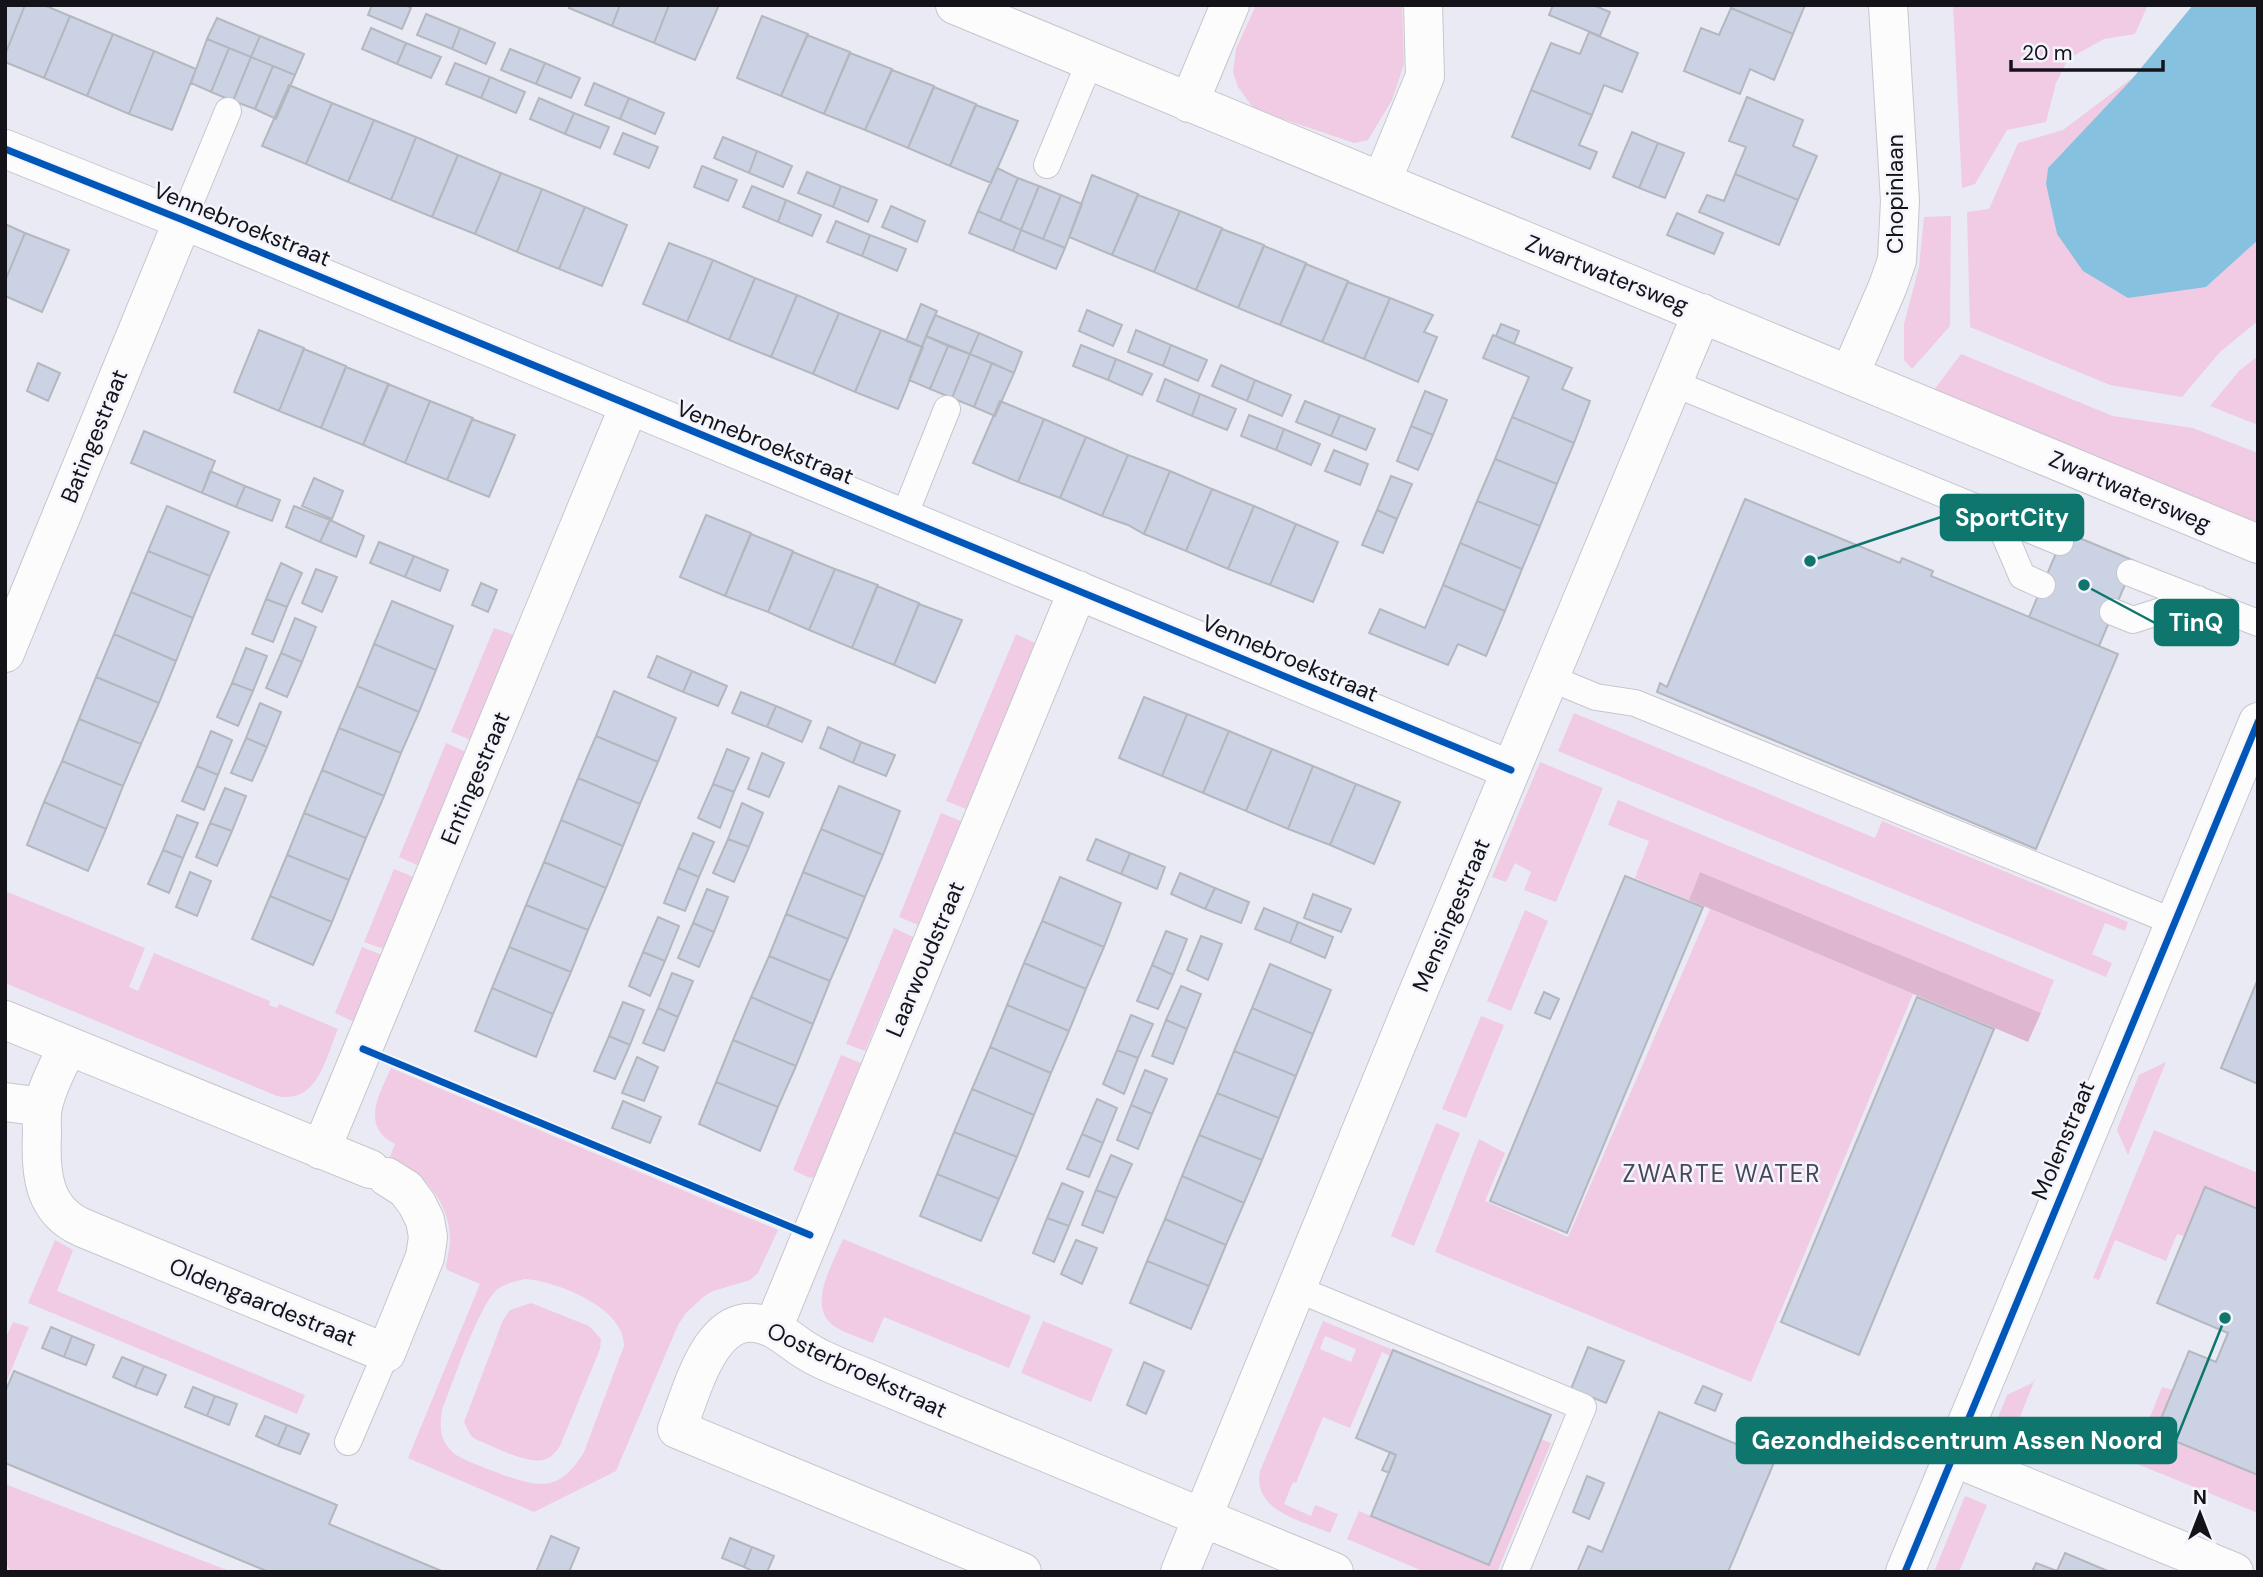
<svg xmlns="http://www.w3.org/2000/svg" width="2263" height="1577" font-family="'DM Sans',sans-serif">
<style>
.green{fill:#f0cbe3;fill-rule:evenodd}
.forest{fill:#deb6d0}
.water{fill:#87c1e0}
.building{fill:#cbd2e3;stroke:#b5b7bf;stroke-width:2}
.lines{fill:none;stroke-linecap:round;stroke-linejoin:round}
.lane-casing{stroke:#c7c6ce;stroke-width:28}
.street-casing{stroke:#c7c6ce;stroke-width:40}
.secondary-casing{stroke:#c7c6ce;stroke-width:40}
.lane{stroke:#fcfcfd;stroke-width:26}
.street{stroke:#fcfcfd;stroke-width:38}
.secondary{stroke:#fcfcfd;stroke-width:38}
.cycleway-casing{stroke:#f4f4fc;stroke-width:11}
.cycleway{stroke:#0057b8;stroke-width:7}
.labels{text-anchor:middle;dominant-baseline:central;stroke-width:5;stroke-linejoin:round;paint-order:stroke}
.street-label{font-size:23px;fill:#14131a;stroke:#f4f4fc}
.neighbourhood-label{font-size:24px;letter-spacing:2px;fill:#484756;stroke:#f4f4fc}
.leader{fill:none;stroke:#0f766e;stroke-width:2.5}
.callout-dot{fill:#0f766e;stroke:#f4f4fc;stroke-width:2.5}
.callout{fill:#0f766e;stroke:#0f766e;stroke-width:2.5}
.callout-label{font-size:24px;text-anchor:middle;font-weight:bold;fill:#fff}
</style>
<rect width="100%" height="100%" fill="#eaeaf4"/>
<path class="green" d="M1256,5h146l2,59 -12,36 -24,40 -14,3 -100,-34 -16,-22 -5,-15 3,-23z
M1953,5h195l-13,29 -31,5 -36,20 -12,24 -10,39 -39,8 -32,54 -13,4z
M2136,75l-88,93 -2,16 11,50 149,53 52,-47v81l-38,31 -38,45 -72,-12 -140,-58 -3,-115 22,-3 29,-66 45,-13z
M1951,216l-1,110 -38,43 -8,-9v-36l15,-57 5,-50z
M1961,354l152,62 80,12 65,25v70l-324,-133z
M2258,356v69l-48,-19 29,-35z
M494,628l20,7 -43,105 -20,-8z
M1016,634l19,9 -69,166 -20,-8z
M1574,713l301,125 7,-17 246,101 -3,9 -20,-8 -13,31 20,9 -6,14 -548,-226z
M446,743l20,9 -47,114 -20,-9z
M1540,762l63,26 -47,114 -32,-12 7,-18 -16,-9 -9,19 -14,-5z
M1618,800l436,180 -13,33 -341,-141 -11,28 -54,-22 14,-37 -41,-16z
M941,813l20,8 -43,104 -19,-8z
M394,869l20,8 -30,72 -20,-7z
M5,891l140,57 -16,39 9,4 16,-38 116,48 -1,4 8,3 2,-4 59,25c-13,30 -20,75 -61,67l-272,-113z
M1710,909l203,85 -162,388 -316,-130 44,-113 26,14 -20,48 83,36z
M1525,910l23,11 -37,90 -24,-10z
M894,928l19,9 -48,114 -19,-7z
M362,947l20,8 -28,67 -19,-9z
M1481,1016l23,9 -38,93 -24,-9z
M841,1055l20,8 -47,114 -4,1 -17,-8z
M2166,1062l-38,93 -11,-25 1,-3 21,-52z
M391,1068l387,162 -20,43 -8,7 -37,11 -10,6 -17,16 -8,12 -62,146 -82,41 -126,-54 72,-174 -33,-14 -1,-3c1,-9 4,-19 4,-28 0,-37 -28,-68 -60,-82l5,-13c-35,-18 -16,-49 -4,-76zM525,1279c32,2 100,29 99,67l-40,106c-24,40 -44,36 -83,22 -15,-6 -31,-11 -45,-19 -16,-13 -17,-25 -14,-45 10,-25 38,-109 57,-122 8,-5 17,-7 26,-9z
M1436,1123l24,10 -46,113 -23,-10z
M2154,1130l104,43v36l-53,-21 -21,48 -7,-2 -11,27 -51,-21 -16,40 -6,-2z
M843,1239l188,77 -22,52 -125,-51 -11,26c-12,-5 -25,-9 -36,-15 -33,-19 -4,-64 6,-89z
M55,1240l18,10 -16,41 248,104 -8,19 -269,-111z
M531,1303l58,23 12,13 -1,10 -40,97c-5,6 -8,12 -17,14 -17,4 -50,-14 -66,-20l-6,-4 -7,-14 39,-102 7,-10z
M1043,1321l70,28 -22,53 -70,-29z
M1323,1321l70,29 -3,6 -8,-4 -32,76 -27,-11 -27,66 -3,-1 -9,22 27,12 4,-11 23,9 -8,19c-28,-12 -78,-22 -70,-62zM1325,1336l31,13 -5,13 -31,-13z
M13,1322l16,5 -24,58v-46z
M2035,1379l-27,68 -19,-7 18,-45 25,-12z
M2162,1387l11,3 -18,43 103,42v38l-126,-51z
M1541,1439l10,4 -54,129h-72l-78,-33 12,-28 130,54z
M5,1484l227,88h-221l-6,-11z
M1965,1496l22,9 -28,67h-25z"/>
<path class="forest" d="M1700,872l341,141 -13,29 -339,-142z"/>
<path class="water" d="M2193,5h65v235l-52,47 -78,11 -45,-27 -26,-37 -11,-50 2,-16 84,-89z"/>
<path class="building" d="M5,5h20l-20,50z
M25,5h19l26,11 -26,62 -39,-16v-7z
M372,5h33l6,3 -9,21 -34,-14z
M571,5h49l-8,21 -43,-18z
M620,5h49l-15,38 -42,-17z
M669,5h50l-24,55 -41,-17z
M1553,5h40l17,7 -10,24 -51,-21z
M1732,5h73l-12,29 -62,-26z
M1731,8l62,26 -19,46 -24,-11 -10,25 -56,-23 17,-43 18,7z
M426,14l34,14 -8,21 -35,-14z
M70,16l43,18 -26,62 -43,-18z
M762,16l46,18 -27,62 -44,-18z
M217,18l43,18 -9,21 -44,-18z
M371,28l35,15 -9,21 -35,-15z
M460,28l35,15 -9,21 -34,-15z
M1589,32l49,21 -16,39 -18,-7 -12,30 -61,-25 20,-47 29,11z
M113,34l41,17 -25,63 -42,-18z
M807,35l43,17 -26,62 -43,-18z
M260,36l44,18 -9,21 -44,-18z
M207,39l22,9 -18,44 -20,-9z
M406,43l35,14 -10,21 -34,-14z
M229,48l22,9 -18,44 -22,-9z
M510,49l35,14 -9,21 -35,-14z
M154,51l42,18 -24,61 -43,-16z
M850,53l42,16 -27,61 -41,-16z
M251,57l22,9 -18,43 -22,-8z
M455,63l35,14 -9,21 -35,-14z
M545,63l35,15 -9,20 -35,-14z
M273,66l22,9 -19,44 -21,-10z
M892,70l42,16 -26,62 -43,-18z
M490,77l35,15 -9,21 -35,-15z
M594,83l35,15 -9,21 -35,-14z
M289,85l43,18 -26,61 -44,-18z
M934,87l42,17 -26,62 -42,-18z
M1531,90l61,25 -13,30 18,7 -7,17 -78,-32z
M1747,97l56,23 -10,26 24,10 -19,44 -63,-26 11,-27 -17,-6z
M539,98l35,15 -9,21 -35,-15z
M629,98l35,15 -9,21 -35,-15z
M332,103l42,17 -26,62 -42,-18z
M976,105l42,16 -27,62 -41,-17z
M574,113l35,14 -9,21 -35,-14z
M374,120l42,17 -25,63 -43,-18z
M1632,132l26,11 -19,45 -26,-11z
M623,133l35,14 -9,21 -35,-14z
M416,137l42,18 -26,62 -41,-17z
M723,137l34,14 -8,22 -35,-15z
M1658,143l26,10 -19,45 -26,-10z
M757,151l35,15 -9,21 -34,-14z
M458,155l43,18 -26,61 -43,-17z
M702,166l35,14 -9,21 -34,-14z
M997,168l21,10 -18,43 -22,-10z
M807,172l34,14 -8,21 -35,-14z
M501,173l41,16 -25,63 -42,-18z
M1735,174l63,26 -19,45 -80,-33 8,-17 17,6z
M1092,175l46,19 -26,61 -43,-18z
M1018,178l21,8 -18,44 -21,-9z
M752,186l34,14 -8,22 -35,-15z
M841,186l36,14 -9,22 -35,-15z
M1039,186l22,9 -18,44 -22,-9z
M542,189l43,18 -26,62 -42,-17z
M1061,195l21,9 -17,44 -22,-9z
M1138,195l42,16 -26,61 -42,-17z
M786,200l35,15 -9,21 -34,-14z
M891,206l34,15 -8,21 -35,-15z
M585,207l42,18 -25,61 -43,-17z
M978,211l43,19 -8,21 -44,-18z
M1180,211l42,17 -26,62 -42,-18z
M1677,213l46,20 -9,21 -47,-19z
M836,221l34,14 -8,21 -35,-14z
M5,224l20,9 -20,48z
M1222,229l42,16 -26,63 -42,-18z
M1021,230l44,18 -9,21 -43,-18z
M25,233l44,17 -27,62 -37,-16v-15z
M870,235l36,14 -9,22 -35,-15z
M669,243l44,17 -26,62 -44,-18z
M1264,246l42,17 -26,62 -42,-17z
M713,260l42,18 -26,62 -42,-18z
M1306,264l42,17 -26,61 -42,-17z
M755,278l42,17 -26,62 -42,-17z
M1348,282l42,16 -26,61 -42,-17z
M797,295l42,18 -26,61 -42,-17z
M1390,298l43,17 -9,17 13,5 -19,45 -54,-23z
M921,304l16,7 -15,36 -16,-6z
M1087,310l35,15 -9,21 -34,-15z
M839,313l42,17 -26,62 -42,-18z
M935,315l44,18 -9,21 -44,-18z
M1501,324l18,7 -5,13 -18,-8z
M259,330l45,18 -25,63 -45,-19z
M881,330l42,17 -25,62 -43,-17z
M1136,330l35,15 -8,21 -35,-14z
M979,333l43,19 -8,21 -44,-19z
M1493,335l79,33 -10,21 28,12 -16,42 -62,-26 17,-40 -46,-19z
M926,336l22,10 -18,43 -21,-9z
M1081,345l35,14 -8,21 -35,-14z
M1171,345l36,15 -9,21 -35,-15z
M948,346l22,8 -18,44 -22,-9z
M304,349l42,17 -25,62 -42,-17z
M970,354l22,9 -18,44 -22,-9z
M1116,359l36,15 -10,21 -34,-15z
M38,363l22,10 -12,28 -21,-10z
M992,363l22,10 -19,43 -21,-9z
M1221,365l34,15 -8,21 -35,-15z
M346,367l43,17 -26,61 -42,-17z
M1165,379l35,15 -8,22 -35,-15z
M1255,380l36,15 -9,21 -35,-15z
M388,384l42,17 -25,62 -42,-18z
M1425,391l22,9 -14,35 -22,-9z
M1200,394l36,15 -9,21 -35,-14z
M430,401l43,17 -26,62 -42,-17z
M1000,401l44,18 -26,63 -45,-19z
M1305,401l35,14 -9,21 -35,-14z
M1249,415l35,14 -8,21 -35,-14z
M1340,415l35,14 -9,21 -35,-14z
M1512,417l62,26 -17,41 -62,-25z
M472,419l43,16 -26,62 -42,-17z
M1044,419l42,18 -26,61 -42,-16z
M1411,426l22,9 -15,35 -21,-9z
M1284,429l36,15 -9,21 -35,-15z
M144,431l71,30 -13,32 -71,-30z
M1086,437l42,18 -26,61 -42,-18z
M1334,450l34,14 -8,21 -35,-14z
M1128,455l42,16 -26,63 -16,-9 -26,-9z
M1495,459l62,25 -17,42 -63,-25z
M210,471l35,15 -9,21 -34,-14z
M1170,471l42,18 -26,62 -42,-17z
M1391,476l21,8 -15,35 -20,-9z
M314,478l29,13 -11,28 -30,-13z
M245,486l35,14 -8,21 -36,-14z
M1212,489l42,17 -26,63 -42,-18z
M1745,499l155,64 2,-5 31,13 -2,5 187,78 -82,195 -379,-157 3,-9 7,4z
M1477,501l63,25 -18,43 -62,-26z
M167,506l62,26 -19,44 -62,-25z
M294,506l36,14 -10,22 -34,-15z
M1254,506l42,18 -26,61 -42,-16z
M1377,510l20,9 -14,34 -21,-8z
M706,515l45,18 -26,63 -45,-19z
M330,520l34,16 -8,21 -36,-15z
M1296,524l42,18 -25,60 -43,-17z
M2065,532l70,29 -36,85 -70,-29z
M751,534l42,17 -25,61 -43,-16z
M379,542l35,14 -9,21 -35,-14z
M1460,543l62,26 -17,42 -62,-26z
M148,551l62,25 -17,42 -62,-26z
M793,552l42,17 -26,61 -41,-18z
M414,556l34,14 -8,21 -35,-14z
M281,563l21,10 -15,34 -21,-8z
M316,569l21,8 -15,35 -20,-9z
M835,569l43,16 -26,63 -43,-18z
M481,583l16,7 -9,22 -16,-7z
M1443,585l62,26 -19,45 -28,-12 -10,21 -79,-32 11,-24 45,19z
M877,586l42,17 -25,62 -42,-17z
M131,592l62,26 -17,43 -62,-27z
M266,599l21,8 -14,35 -21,-8z
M392,601l61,25 -17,44 -62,-26z
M919,604l43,16 -27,63 -41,-18z
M295,618l21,9 -14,35 -21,-9z
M114,634l62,27 -17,42 -63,-26z
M374,644l62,26 -17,42 -62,-26z
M246,648l21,8 -14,35 -21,-8z
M281,653l21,9 -15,35 -21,-9z
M657,656l35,15 -9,21 -35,-15z
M692,671l35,15 -9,20 -35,-14z
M96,677l63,26 -18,41 -62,-25z
M232,683l21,8 -15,35 -21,-9z
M357,686l62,26 -18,41 -62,-25z
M614,691l62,27 -18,44 -62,-26z
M741,692l35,14 -9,21 -35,-14z
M1144,697l43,17 -25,62 -43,-18z
M260,703l21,9 -14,35 -21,-9z
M776,706l35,15 -9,21 -35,-15z
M1187,714l42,17 -26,62 -41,-17z
M79,719l62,25 -18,42 -61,-25z
M828,727l33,15 -8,21 -33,-15z
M339,728l62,25 -17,43 -62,-26z
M211,731l21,9 -14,35 -21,-9z
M1229,731l43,18 -26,62 -43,-18z
M596,736l62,26 -18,42 -62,-26z
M246,738l21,9 -15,34 -21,-8z
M861,742l34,13 -9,21 -33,-13z
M727,749l22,9 -15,34 -21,-8z
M1272,749l41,17 -25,63 -42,-18z
M762,753l22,10 -15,34 -21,-8z
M62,761l61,25 -17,43 -62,-27z
M197,766l21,9 -14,35 -22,-9z
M1313,766l43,18 -26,61 -42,-16z
M322,770l62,26 -18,42 -62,-25z
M578,778l62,26 -17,42 -62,-26z
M713,784l21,8 -14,36 -22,-10z
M1356,784l44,18 -26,62 -44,-19z
M839,786l61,25 -17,44 -62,-26z
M225,788l21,8 -14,35 -22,-8z
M44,802l62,27 -18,42 -61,-26z
M742,803l21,10 -14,34 -21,-8z
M304,813l62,25 -17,42 -62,-25z
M177,815l21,8 -15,35 -20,-8z
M561,820l62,26 -17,42 -62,-26z
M210,823l22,8 -15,35 -21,-9z
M821,829l62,26 -18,42 -62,-25z
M693,833l21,9 -15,35 -21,-9z
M728,839l21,8 -15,35 -21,-9z
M1096,839l34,14 -9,21 -34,-14z
M163,850l20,8 -14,35 -21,-9z
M1130,853l35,14 -8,22 -36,-15z
M287,855l62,25 -17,42 -62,-26z
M544,862l62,26 -18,42 -62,-25z
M678,868l21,9 -14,34 -21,-8z
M190,872l21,9 -14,35 -21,-9z
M803,872l62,25 -17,42 -62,-25z
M1180,873l35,15 -10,21 -34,-15z
M1625,876l78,31 -136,326 -77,-32z
M1060,877l61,26 -17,44 -62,-26z
M1215,888l34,14 -8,21 -36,-14z
M707,889l21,8 -14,35 -21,-9z
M1313,894l38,15 -10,23 -37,-14z
M270,896l62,26 -19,43 -61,-26z
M526,905l62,25 -17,42 -62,-25z
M1264,908l34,14 -8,21 -35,-14z
M786,914l62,25 -18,42 -61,-25z
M658,917l21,9 -14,35 -22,-9z
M1042,921l62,26 -18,42 -62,-26z
M1298,922l35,15 -8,21 -35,-15z
M693,923l21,9 -15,35 -21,-9z
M1166,931l21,8 -14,36 -21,-10z
M1201,936l21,8 -14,36 -21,-10z
M509,947l62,25 -18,42 -61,-26z
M643,952l22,9 -15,35 -21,-10z
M769,956l61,25 -17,43 -62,-27z
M1024,963l62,26 -17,42 -62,-26z
M1270,964l61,26 -18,44 -61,-26z
M1152,965l21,10 -15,34 -21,-8z
M672,973l21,8 -15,36 -20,-9z
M2258,979v105l-37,-16z
M1181,986l20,8 -14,35 -21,-9z
M492,988l61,26 -17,43 -61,-26z
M1544,992l15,7 -9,20 -15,-6z
M751,997l62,27 -17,42 -63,-26z
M1917,997l77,32 -135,326 -78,-33z
M623,1002l21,8 -14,35 -21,-9z
M1007,1005l62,26 -18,42 -61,-26z
M658,1008l20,9 -14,34 -21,-8z
M1252,1008l61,26 -17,42 -62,-25z
M1131,1015l22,9 -15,34 -21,-8z
M1166,1020l21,9 -14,35 -21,-8z
M609,1036l21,9 -15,34 -21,-8z
M733,1040l63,26 -18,41 -62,-25z
M990,1047l61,26 -17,42 -62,-26z
M1117,1050l21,8 -14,36 -21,-10z
M1234,1051l62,25 -17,42 -62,-25z
M637,1057l21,10 -14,34 -22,-8z
M1145,1070l22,9 -15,35 -21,-9z
M716,1082l62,25 -18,44 -61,-27z
M972,1089l62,26 -17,42 -63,-25z
M1217,1093l62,25 -17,42 -63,-25z
M1097,1099l20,9 -14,35 -21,-9z
M623,1101l38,16 -11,26 -38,-15z
M1131,1105l21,9 -14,35 -21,-9z
M954,1132l63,25 -18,42 -62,-25z
M1082,1134l21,9 -14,34 -22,-8z
M1199,1135l63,25 -18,43 -62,-27z
M1111,1155l21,9 -15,34 -21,-8z
M937,1174l62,25 -18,42 -61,-25z
M1182,1176l62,27 -18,42 -61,-26z
M1062,1183l21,9 -14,34 -22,-8z
M2205,1187l53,22v266l-103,-42 34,-82 27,11 12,-29 -71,-30z
M1096,1190l21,8 -14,35 -21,-8z
M1047,1218l22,8 -15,36 -21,-9z
M1165,1219l61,26 -17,41 -62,-25z
M1076,1240l21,8 -15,36 -21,-10z
M1147,1261l62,25 -18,43 -61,-26z
M51,1327l21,9 -8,21 -22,-9z
M72,1336l22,9 -8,20 -22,-8z
M1588,1347l36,14 -18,42 -35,-14z
M1393,1350l158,65 -62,150 -118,-49 25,-61 -40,-17z
M122,1357l22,9 -9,21 -22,-10z
M1144,1362l20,9 -18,43 -19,-9z
M144,1366l22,9 -9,20 -22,-8z
M14,1371l323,134 -8,19 115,48h-175l-264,-109v-71z
M1703,1386l19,8 -7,17 -20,-8z
M193,1387l22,9 -8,20 -22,-9z
M215,1396l22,8 -8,21 -22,-9z
M1659,1412l116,48 -47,112h-151l11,-26 14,6z
M265,1416l22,9 -9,21 -22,-10z
M287,1425l22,9 -9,20 -22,-8z
M1390,1452l6,3 -7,18 -7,-3z
M1587,1476l17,7 -15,36 -16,-7z
M551,1536l28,12 -10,24h-33z
M730,1538l22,9 -8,20 -22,-9z
M752,1547l22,9 -7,16h-13l-10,-5z
M2065,1553l45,19h-78l4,-9 21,8z"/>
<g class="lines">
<g class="lane-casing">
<path id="lane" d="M1047,165l43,-104
M183,220l45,-109
M1673,383l387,159
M1997,517l25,59 20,9
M903,519l44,-110
M2130,573l128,50
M2113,612l20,8 65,-21
M1550,678l46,19 39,6 539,219
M1297,1289l286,118 -68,165
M348,1442l38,-89"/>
</g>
<g class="street-casing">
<path id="street" d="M955,5l1303,539
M1189,103l41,-98
M5,149l178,71 1328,550
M1382,181l43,-105 -2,-71
M1850,374l38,-88 9,-26 3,-59 -12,-196
M5,653l178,-433
M5,1020l365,149
M68,1046c-9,19 -21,40 -25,61 -2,8 -1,19 -1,27 -2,39 1,77 41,94l303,125 39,-96 3,-20 -3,-17 -8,-16 -11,-15 -19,-12
M5,1102l38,5
M321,1150l308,-744
M773,1328l305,-738
M1953,1457l281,115
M1022,1572l-345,-143c16,-40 36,-131 97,-100 13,7 23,17 36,24 13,8 29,14 44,20l480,199
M1180,1572l234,-570 288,-689"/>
</g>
<g class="secondary-casing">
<path id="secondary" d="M1905,1572l353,-850"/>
</g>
<use href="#lane" class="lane"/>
<use href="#street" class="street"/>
<use href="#secondary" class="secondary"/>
<g class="cycleway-casing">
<path id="cycleway" d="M5,149l178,71 1328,550
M363,1049l447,186
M1905,1572l353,-850"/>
</g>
<use href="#cycleway" class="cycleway"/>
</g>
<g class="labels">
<g class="street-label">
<text transform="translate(1895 194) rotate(-90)">Chopinlaan</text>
<text transform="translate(242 224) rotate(22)">Vennebroekstraat</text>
<text transform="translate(1607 274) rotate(22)">Zwartwatersweg</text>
<text transform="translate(94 436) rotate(-68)">Batingestraat</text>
<text transform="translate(765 442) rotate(22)">Vennebroekstraat</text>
<text transform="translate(2130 491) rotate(23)">Zwartwatersweg</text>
<text transform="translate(1290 658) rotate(23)">Vennebroekstraat</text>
<text transform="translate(475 778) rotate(-67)">Entingestraat</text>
<text transform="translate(1451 915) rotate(-67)">Mensingestraat</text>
<text transform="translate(925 959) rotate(-67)">Laarwoudstraat</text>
<text transform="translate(2063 1140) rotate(-67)">Molenstraat</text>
<text transform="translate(263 1302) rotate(22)">Oldengaardestraat</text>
<text transform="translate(857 1370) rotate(25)">Oosterbroekstraat</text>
</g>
<g class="neighbourhood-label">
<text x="1722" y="1173">ZWARTE WATER</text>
</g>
</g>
<path class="leader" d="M1810 561L1941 517M2084 585L2155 623M2225 1318L2176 1440"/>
<g class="callout-dot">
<circle cx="1810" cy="561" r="7"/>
<circle cx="2084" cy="585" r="7"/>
<circle cx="2225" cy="1318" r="7"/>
</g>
<g class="callout">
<rect x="1941" y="495" width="142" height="45" rx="7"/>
<rect x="2155" y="600" width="83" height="45" rx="7"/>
<rect x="1737" y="1418" width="439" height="45" rx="7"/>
</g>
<g class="callout-label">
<text x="2012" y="526">SportCity</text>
<text x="2196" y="631">TinQ</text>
<text x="1957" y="1449">Gezondheidscentrum Assen Noord</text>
</g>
<rect width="2263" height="1577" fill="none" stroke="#14131a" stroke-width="14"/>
<g transform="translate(2200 1514)" stroke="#f4f4fc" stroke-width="5" paint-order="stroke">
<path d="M0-5L12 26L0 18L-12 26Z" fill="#14131a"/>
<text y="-10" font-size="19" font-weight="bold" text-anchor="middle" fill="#14131a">N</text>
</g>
<path d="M2011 60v10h152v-10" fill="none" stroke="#14131a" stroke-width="3.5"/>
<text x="2022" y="60" font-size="21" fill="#14131a" stroke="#f4f4fc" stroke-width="5" paint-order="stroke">20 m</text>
</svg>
